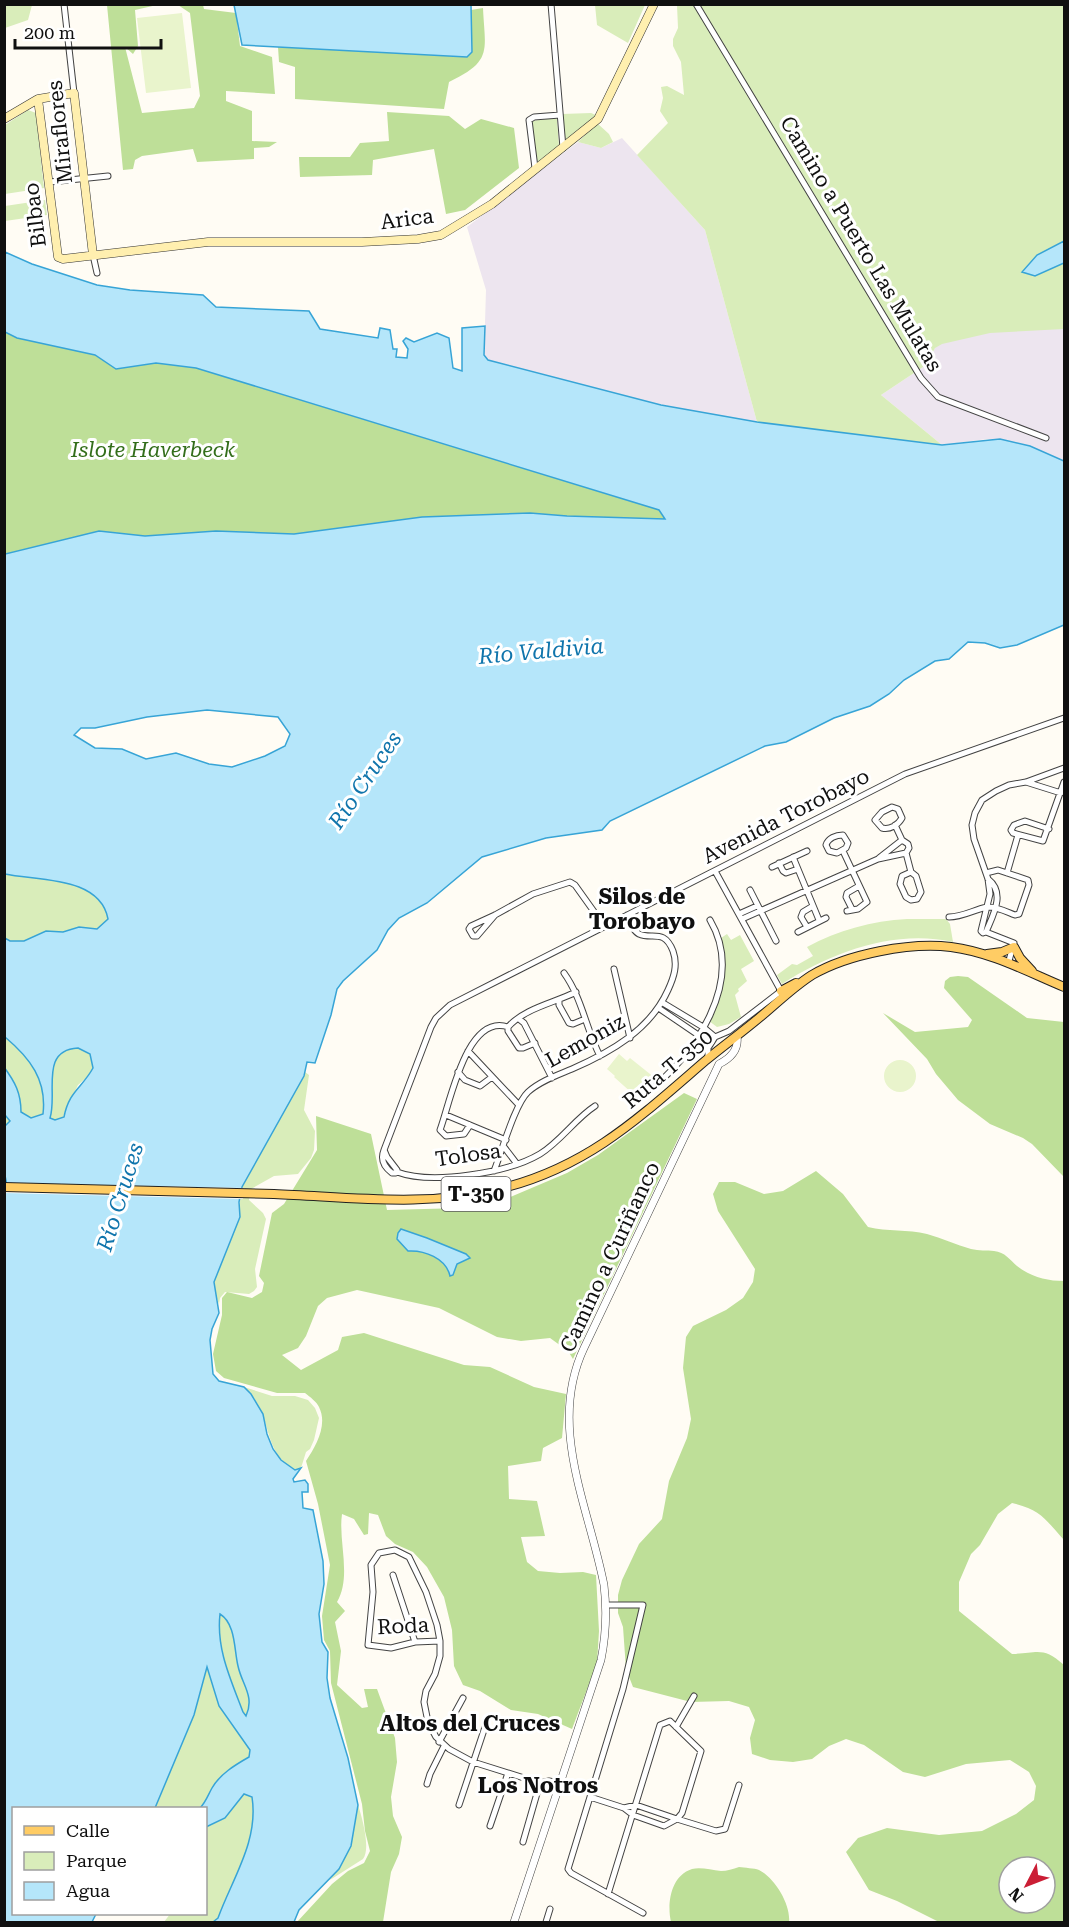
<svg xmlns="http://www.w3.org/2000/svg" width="1069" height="1927" font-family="'Roboto Serif',serif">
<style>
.industrial{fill:#ede5ef}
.green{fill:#d9edba}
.forest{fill:#bedf98;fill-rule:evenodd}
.pitch{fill:#e9f4cc}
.water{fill:#b5e6fa;stroke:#37a4d6;stroke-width:1.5;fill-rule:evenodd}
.pier{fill:#fffcf4}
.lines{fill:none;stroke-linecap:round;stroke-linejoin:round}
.minor-casing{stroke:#434343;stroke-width:7}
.tertiary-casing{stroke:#434343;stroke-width:8}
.secondary-casing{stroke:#323232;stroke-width:9}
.primary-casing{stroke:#212121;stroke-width:10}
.minor{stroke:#fff;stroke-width:5}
.tertiary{stroke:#fff;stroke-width:7}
.secondary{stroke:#ffefaf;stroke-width:8}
.primary{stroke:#ffcc64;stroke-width:8}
.labels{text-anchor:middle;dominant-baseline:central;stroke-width:6;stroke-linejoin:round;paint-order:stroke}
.shield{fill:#fff;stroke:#585858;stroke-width:1.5}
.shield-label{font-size:20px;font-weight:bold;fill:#101010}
.street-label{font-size:21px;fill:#101010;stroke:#fff}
.park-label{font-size:21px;font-style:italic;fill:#336e1b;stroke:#fff}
.water-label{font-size:22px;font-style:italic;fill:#1075ac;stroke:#fff}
.neighbourhood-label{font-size:22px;font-weight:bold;fill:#101010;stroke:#fff}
</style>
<rect width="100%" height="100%" fill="#fffcf4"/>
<path class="industrial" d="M622,138l83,92 52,192 -96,-17 -71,-17 -102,-28 -4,-5 2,-65 -19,-63 111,-85 23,6z
M1053,317l11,1v143l-77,-22 -45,6 -61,-50 45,-30 12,-23 16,-6 39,-4z"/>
<path class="green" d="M5,5h27l-4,15 -23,8z
M595,5h50l-17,38 -31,-18z
M677,5h387v324l-74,4 -48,11 -7,4 -9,17 -45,30 61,50 -185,-23 -52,-192 -68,-75 31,-32 -8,-12 3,-13 -2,-11 6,-1 17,9 -3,-33 -8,-16v-7l5,-11z
M28,110l8,3 8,75 -39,6v-69z
M591,113l5,2 -28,25 -4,-2 -2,-24z
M555,118l2,1 2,27 -21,16 -2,-2 -5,-39z
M597,123l12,11 4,8 -12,6 -23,-6z
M45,200l2,15 -42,6v-15z
M5,870l80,14 16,8 21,42 -37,118 5,2 3,14 -5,8 -10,9 -13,26 -60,196z
M907,919h39l4,5 3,18c-59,-13 -121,10 -171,42l-5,-9 15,-11 5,1 16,-9 -6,-9c31,-17 65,-26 100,-28z
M727,934l4,6 9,-5 14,26 -13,8 6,12 -9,8 1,2 -4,4 6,22 -12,7 -12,3 -8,-6c12,-31 20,-50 12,-83z
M305,1072l4,3 -5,35 11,21 -1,19 -3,8 -13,16 -24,2 -23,13 -2,11 14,13 3,6 -11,50 2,18 -3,4 -5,3 -24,-2 -5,6 -1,6 -5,-13v-9l25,-74 3,-21z
M244,1387l28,9h23l13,4 7,8 4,10 -5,22 -4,9 -4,3 -5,16 -5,2c-24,-11 -26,-34 -33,-55 -4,-11 -11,-20 -19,-28z
M220,1614c16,10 14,36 18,52 4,19 17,29 9,51l-4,-5c-13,-32 -26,-63 -23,-98z
M207,1666l12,40 31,44 -1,7c-14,8 -29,17 -37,31 -4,7 -6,14 -12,20h-45l39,-93z
M244,1794l8,3c7,44 -20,82 -34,121l-5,4h-49l6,-8h36v-87l19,-9z
M358,1805c4,12 13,44 5,54l-33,21c16,-20 25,-50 28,-75z"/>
<path class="forest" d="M107,5h50l-22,5 3,36 -5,8 -8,-7 17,66 52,-5 6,-12 -10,-83 -12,-8h25l1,4 32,4 4,33 32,11 3,37 -49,-3v10l26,10v30l25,1 -8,5 -15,1v11l-57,3 -4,-13 -51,7 -7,4 -2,9 -10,1z
M483,8c2,43 10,53 -34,74l-5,27 -149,-10v-32l-16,-5 -1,-15 189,10 5,-5 -1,-42z
M387,112l62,4 16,13 16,-10 33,9 5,40 -54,42 -19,4 -12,-65 -61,11 -1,15 -72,2 -1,-20h51l10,-14 29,-2z
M5,332l12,6 78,17 21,14 40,-6 40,5 463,142 7,10 -99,-4 -37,-3 -108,4 -128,17 -78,-3 -71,5 -46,-5 -94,23z
M958,976l10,1 59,41 37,4v155l-32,-33 -9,-6 -33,-14 -32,-24 -22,-26 -9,-15 -44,-46 32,19 53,-5 4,-7 -28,-32 1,-7 5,-4z
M684,1093l13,6 -124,260 -5,-8 -18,-13 -29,3 -24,-4 -58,-29 -82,-18 -30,8 -9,8 -12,30 -8,12 -16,7 19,15 37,-20 4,-13 22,-4 100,32 26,2 44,20 32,7 -4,44 -19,10 -2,13 -33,5 1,33 28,2 8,35 -24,1 6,25 11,9 22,2 23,-1 13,3 3,56 -2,32 -25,66 -34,-15 -27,-4 -31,-19 -17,-6 -9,-19 -2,-36 -8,-33 -17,-30 -14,-15 -18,-8 -9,-8 -8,-21 -9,-2 -1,21 -4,1 -10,-16 -12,-5c-4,28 10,62 -5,88l8,9 -10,11 6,29 -4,34 25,23 6,-1 -4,-18h13l18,49 2,24 -6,35 2,19 9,21 -3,17 -8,18 -8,50h-86l35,-38 16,-13 16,-8 6,-12 -5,-20 -3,-27 -31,-121 -1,-32 -6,-11 -2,-24 8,-51 -12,-61 -12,-43c10,-15 22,-36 13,-54 -2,-5 -9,-10 -14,-14h-28l-53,-15 -8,-7 -3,-17 9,-39v-17l5,-6 25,6 10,-6 2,-9 -5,-7 13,-63 12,-9 33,-54 -1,-34 55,18 16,76 112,-3 9,-9 59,-25 31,-18z
M816,1171l27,23 25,33c19,5 40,2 59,7 15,4 29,11 44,15 8,2 16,1 23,2 11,1 16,9 23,15 14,11 30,15 47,15v259c-19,-21 -23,-30 -52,-37l-14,11 -18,31 -9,9 -12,28v29l53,43c26,-1 31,-8 52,11v257h-125l-42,-21 -28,-11 -23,-38 12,-14 29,-10 52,7 43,-4 34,-17 18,-14 2,-14 -7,-14 -19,-12 -44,4 -41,13 -22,-5 -39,-27 -18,-6 -17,7 -17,13 -19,3 -23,-2 -18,-6 -2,-16 5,-18 -6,-13 -20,-6 -38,1 -58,-15 -7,-18 -3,-42 -5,-14v-18l4,-15 17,-36 23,-25 7,-38 18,-43 4,-19 -8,-51 3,-31 7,-11 33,-16 17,-12 10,-16 2,-13 -37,-58 -5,-17 6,-12h16l29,12 19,-3zM1009,1867h36v36h-36z
M739,1867c6,1 15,1 20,3 16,8 32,35 30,52h-118c-4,-17 -1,-46 21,-53 9,-2 19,1 29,2 6,0 12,-2 18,-4z"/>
<path class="pitch" d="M182,13l9,75 -45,5 -9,-75z
M619,1054l8,7 3,-3 25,20 -6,7 -5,-4 -11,13 -19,-17 1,-1 -8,-7z
M884 1076a16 16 0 1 1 32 0a16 16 0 1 1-32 0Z"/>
<path class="water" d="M234,5h237l1,47 -5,5 -225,-12z
M1064,241v22l-29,13 -13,-4 15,-17z
M5,252l27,12 65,21 33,5 73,5 13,12 93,4 11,18 58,9 2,-10 10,2 3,19h4l-1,8 11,1 1,-9 -5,-8 3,-3 8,4 23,-9 12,5 4,30 9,3v-43l23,-2 -1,29 4,5 173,45 96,17 185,23 58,-6 30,7 34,15v164l-47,20 -17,3 -15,-5 -17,-1 -19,17 -14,2 -31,19 -15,14 -19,12 -36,12 -48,24 -21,4 -155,75 -8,9 -56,8 -64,19 -55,46 -28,15 -11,12 -11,20 -34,31 -6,8 -6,26 -16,48 -8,-1 -3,14 -62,111 -3,15 1,15 -26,65 5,31 -7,16 -2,11 3,34 6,7 25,6 7,7 12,20 4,20 6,15 8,11 14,10 6,-2 -8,11 1,3 11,-2 3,4v8h-6l1,16 10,2 10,51 1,23 -5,30 3,28 6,10 -1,26 3,20 18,60 10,47 -7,41 -12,23 -40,41 -5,12h-81l5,-4c14,-39 41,-77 34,-121l-8,-3 -19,24 -19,9v-19h-6c6,-6 8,-13 12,-20 8,-14 23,-23 37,-31l1,-7 -31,-44 -12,-39 -13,48 -39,93h-141v106h84h-2l-4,8h-87l-1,-727 3,-10 -3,-14v-44l6,-6 -5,-6 -1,-48c11,15 17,26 17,45l10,6 12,-4c4,-34 -13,-56 -38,-77v-99l5,3h14l22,-10 17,1 16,-5 18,2 11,-10c-8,-43 -70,-38 -103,-45v-320l94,-23 46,5 71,-5 78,3 128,-17 108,-4 37,3 98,3 -6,-9 -463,-142 -40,-5 -40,6 -21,-14 -78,-17 -12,-6zM207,710l71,7 12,17 -5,12 -20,10 -33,11 -23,-3 -33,-11 -30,6 -24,-10 -27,-1 -21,-13 7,-7h14l52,-11zM78,1048l12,6 3,14c-11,20 -24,23 -29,49l-9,3 -5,-2c8,-24 -11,-68 28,-70zM220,1614c16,10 14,36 18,52 4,19 17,30 8,50l-3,-4c-12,-32 -27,-63 -23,-98z
M401,1229l26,9 39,16 4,4 -13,6 -4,11 -3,1c-4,-18 -26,-26 -42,-25l-11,-12 1,-6z"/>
<path class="pier" d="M5,1183l240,5 -2,11 -238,-6z"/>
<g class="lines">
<g class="minor-casing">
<path id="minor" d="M64,4l10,89
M551,4l12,144
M696,4l225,374 17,19 108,41
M535,168l-6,-48 5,-3 26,-2
M50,182l58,-6
M93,255l4,18
M1026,782l35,11
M892,807l6,2 4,9c-4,7 -12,12 -20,10l-7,-8 7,-8z
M1049,829l-24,-8 -11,4 -3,5 2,3 30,8 21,-59
M843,835l5,8 -2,5 -9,5 -8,-2 -3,-6c2,-7 10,-10 17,-10z
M843,851l24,51 -9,7 -11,2
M906,853l5,19
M793,857l26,63
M879,858l23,-18
M779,863l4,8 3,2 12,-4
M772,867l35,-16
M911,872l5,4 5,16 -4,7 -6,1 -5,-3 -6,-13 2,-8z
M1007,873l11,-38
M750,890l26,51
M852,909l-6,-12 1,-4 12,-7
M739,914l18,-8
M495,915l-18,21h-4l-4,-7 2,-3 24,-11 38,-21 37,-12 5,3 30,42
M949,917c14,0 24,-7 38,-10 9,-1 20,5 28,8l4,-1 10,-29 -1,-5 -30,-10 -12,3
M742,919l136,-60 28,-6 3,-5 -1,-4 -6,-4 -7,-15
M807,927l-6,-10 2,-5 10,-6
M798,932l28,-14
M986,932c7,-17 20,-39 2,-53
M1008,964l6,-21 -28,-11 -3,1 -2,-2 9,-37 -2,-15 -14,-40 -2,-14 3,-12 7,-13 14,-9 13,-6 17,-3 38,-14
M614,969l16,69
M564,973c18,25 22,56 36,83
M559,1000v5l10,18 4,1 12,-5
M663,1003l40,24 12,10
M660,1009l50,34
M519,1019l5,4 28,55
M508,1027c17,-19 46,-24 68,-35
M508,1027v4l11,17h4l12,-5
M468,1051l50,53
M708,1059v-11l7,-11 14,-6 52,-40 -66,-120
M458,1072l7,8 15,6 12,-9
M646,1093c49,-37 100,-112 64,-173
M446,1115l60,25
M470,1125l-6,9 -18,2 -6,-6c10,-26 26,-117 68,-103
M504,1147l13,17
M384,1150l47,-123 5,-9 14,-13 455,-231 159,-56
M384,1150l3,7 10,13 -1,3h-4c-8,-6 -12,-13 -8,-23z
M494,1171c8,-20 21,-67 34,-79 12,-11 30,-17 44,-23 39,-17 78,-39 96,-79 6,-13 10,-25 5,-39 -9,-23 -21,-11 -34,-17 -6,-3 -9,-12 -12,-19
M397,1172c35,13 111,1 143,-18 21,-13 35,-35 55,-48
M393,1575l22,67
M606,1605h37l-20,84 -55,180 3,4 72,40
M440,1641l-25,1 -24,6 -23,-3 5,-53 -2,-27 8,-12 16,-3 14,7 17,35 11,33 3,16v15l-5,18 -9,17 -2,11 4,20 8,15 13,12 24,13 67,21 16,8
M676,1727l18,-31
M439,1742l24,-44
M540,1783l9,-2 10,2
M427,1784l3,-10 14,-28
M590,1797l34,11 9,7 31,11 13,-7 -41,-14 -12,3
M459,1805l29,-87
M490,1826l18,-53
M523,1842l17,-59
M608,1894l52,-169 10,-4 31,30 -19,62 -5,6 39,12 9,-2 14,-44
M546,1922l4,-13"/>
</g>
<g class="tertiary-casing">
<path id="tertiary" d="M514,1922l87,-262c5,-25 6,-50 3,-75 -15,-78 -57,-159 -20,-237l135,-284c12,-6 20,-15 18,-28"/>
</g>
<g class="secondary-casing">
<path id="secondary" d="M38,99l20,158 5,2 145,-17h154l56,-3 23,-4 51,-31 106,-85 56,-115
M4,119l34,-20 36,-6 19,162"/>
</g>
<g class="primary-casing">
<path id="primary" d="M987,954l15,-2 12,-5 6,11 12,13
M781,991l15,-8
M4,1187c90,3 180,4 270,7 77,3 154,14 229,-6 86,-22 137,-71 202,-127 17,-14 36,-28 54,-43 17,-14 34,-31 53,-43 36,-21 98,-33 139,-28 40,5 77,25 113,40"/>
</g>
<use href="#minor" class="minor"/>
<use href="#tertiary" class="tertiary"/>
<use href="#secondary" class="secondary"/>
<use href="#primary" class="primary"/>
</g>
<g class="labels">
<rect class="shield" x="441.5" y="1177" width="69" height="34" rx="4.5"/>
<g class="shield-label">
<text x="476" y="1194">T-350</text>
</g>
<g class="street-label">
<text transform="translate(60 132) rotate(-96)">Miraflores</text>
<text transform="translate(35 215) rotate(-97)">Bilbao</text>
<text transform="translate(407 219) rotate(-7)">Arica</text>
<text transform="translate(861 244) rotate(59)">Camino a Puerto Las Mulatas</text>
<text transform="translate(786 816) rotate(-27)">Avenida Torobayo</text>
<text transform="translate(585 1041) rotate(-29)">Lemoniz</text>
<text transform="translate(668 1069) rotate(-40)">Ruta T-350</text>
<text transform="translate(468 1155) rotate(-8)">Tolosa</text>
<text transform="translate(610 1257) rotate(-65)">Camino a Curiñanco</text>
<text transform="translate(403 1626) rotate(-3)">Roda</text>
</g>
<g class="park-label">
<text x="153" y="450">Islote Haverbeck</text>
</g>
<g class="water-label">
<text transform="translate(541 651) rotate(-5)">Río Valdivia</text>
<text transform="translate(365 780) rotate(-56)">Río Cruces</text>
<text transform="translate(120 1197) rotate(-73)">Río Cruces</text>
</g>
<g class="neighbourhood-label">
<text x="642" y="896">Silos de<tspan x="642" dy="25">Torobayo</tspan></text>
<text x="470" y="1723">Altos del Cruces</text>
<text x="538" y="1785">Los Notros</text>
</g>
</g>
<rect width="1069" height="1927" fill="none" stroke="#101010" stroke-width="12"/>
<rect x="12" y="1807" width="195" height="108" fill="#ffffff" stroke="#9f9f9f" stroke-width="1.5"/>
<rect x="24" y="1826" width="30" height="9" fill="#ffcc64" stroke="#9f9f9f" stroke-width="1.5"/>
<text x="66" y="1837" font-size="18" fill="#101010">Calle</text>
<rect x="24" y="1852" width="30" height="18" fill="#d9edba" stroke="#9f9f9f" stroke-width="1.5"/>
<text x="66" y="1867" font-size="18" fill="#101010">Parque</text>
<rect x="24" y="1882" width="30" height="18" fill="#b5e6fa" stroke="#9f9f9f" stroke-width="1.5"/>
<text x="66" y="1897" font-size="18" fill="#101010">Agua</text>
<g transform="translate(1027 1885) rotate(228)"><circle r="28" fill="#ffffff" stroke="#9f9f9f" stroke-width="1.5"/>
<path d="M0-4.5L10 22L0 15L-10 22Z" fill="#cb1e35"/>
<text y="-9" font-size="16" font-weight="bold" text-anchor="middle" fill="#101010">N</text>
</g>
<path d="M15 39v9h146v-9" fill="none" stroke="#101010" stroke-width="3"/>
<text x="24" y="39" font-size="18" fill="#101010" stroke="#ffffff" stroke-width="4.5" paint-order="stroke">200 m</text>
</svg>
